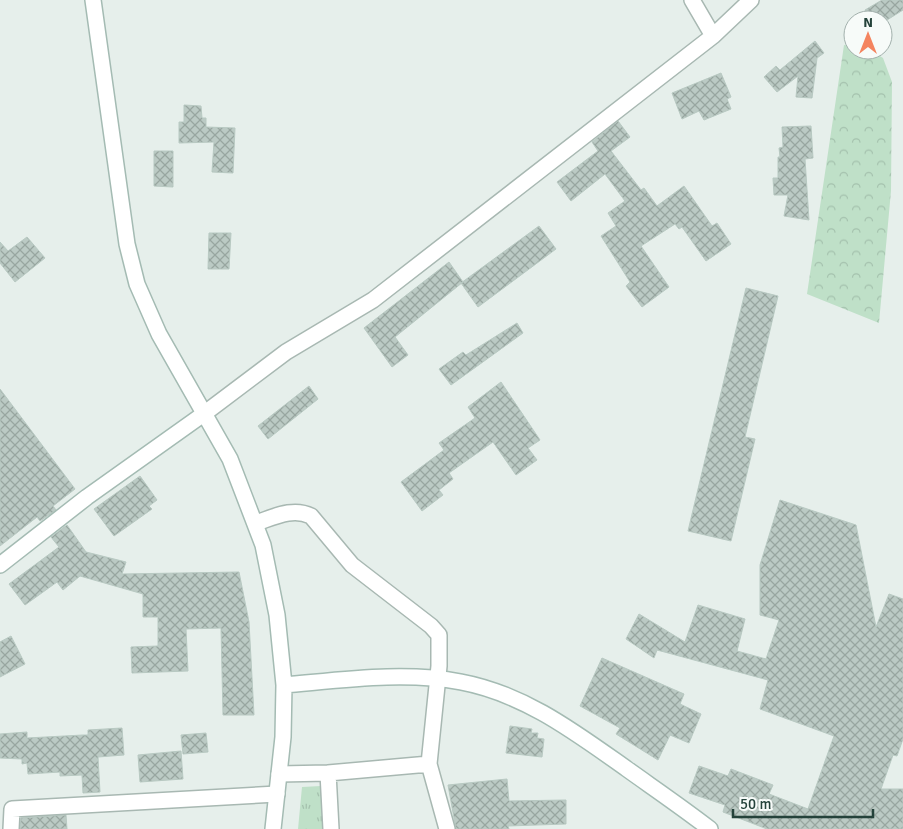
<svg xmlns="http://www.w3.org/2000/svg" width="903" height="829" font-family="Signika,sans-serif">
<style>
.grass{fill:url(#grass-tufts)}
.forest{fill:url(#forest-crowns)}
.building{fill:url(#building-cross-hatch);stroke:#b8c9c2}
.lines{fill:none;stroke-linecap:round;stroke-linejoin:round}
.street-casing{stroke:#a8b8b2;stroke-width:18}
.secondary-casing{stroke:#a4bbb3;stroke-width:18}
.street{stroke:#fff;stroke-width:15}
.secondary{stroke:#fff;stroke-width:15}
</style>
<defs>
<pattern id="grass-tufts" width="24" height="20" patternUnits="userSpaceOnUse" patternTransform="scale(1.25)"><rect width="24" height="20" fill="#bfe0c8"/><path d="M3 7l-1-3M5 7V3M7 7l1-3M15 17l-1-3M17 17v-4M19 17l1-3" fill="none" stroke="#a4c1ad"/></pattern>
<pattern id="forest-crowns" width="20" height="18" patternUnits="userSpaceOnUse" patternTransform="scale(1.25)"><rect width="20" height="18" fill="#bfe0c8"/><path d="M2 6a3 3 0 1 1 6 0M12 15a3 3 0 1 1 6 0" fill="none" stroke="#a4c1ad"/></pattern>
<pattern id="building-cross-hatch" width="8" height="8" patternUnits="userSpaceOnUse" patternTransform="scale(1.25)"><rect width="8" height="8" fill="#bbcac4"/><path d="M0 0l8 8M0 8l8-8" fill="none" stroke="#98a6a0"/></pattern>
</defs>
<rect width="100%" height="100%" fill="#e6efeb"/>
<path class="grass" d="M321,786l3,43h-26l4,-42z"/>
<path class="forest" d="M844,45l9,1v4h18l12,8 9,24 -1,109 -12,132 -72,-29z"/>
<path class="building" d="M882,0h21v10l-16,10h-16l-6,-10z
M815,41l9,12 -7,5 -5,40 -16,-1 2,-21 -21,16 -13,-15 12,-11 4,4z
M721,73l10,24 -4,2 4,10 -27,11 -5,-9 -17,8 -10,-26z
M184,105l17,1 1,12h4v9l29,1 -2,45 -21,-1 2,-30 -35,1v-21h5z
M618,121l12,16 -19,14 30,39 3,-2 13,18 27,-20 28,40 5,-3 14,21 -25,17 -24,-34 -3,2 -4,-5 -34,22 28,41 -27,20 -16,-21 4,-4 -29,-46 15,-10 -8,-13 17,-12 -20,-27 -34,27 -14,-19 41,-31 -6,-9z
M811,126l2,32 -8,1 4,61 -25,-4 4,-21h-14l-1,-17h5v-21h2l-1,-9 4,-1 -1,-20z
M154,151h19v36l-19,-1z
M539,226l17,23 -78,58 -17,-24z
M209,233h22l-2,36h-21z
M27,237l18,21 -30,24 -15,-19v-21l8,9z
M449,262l14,20 -68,55 13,18 -16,12 -28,-39z
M746,288l32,8 -33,141 10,2 -24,102 -43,-10z
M517,323l6,10 -72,52 -12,-16 24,-17 3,3z
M501,382l39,58 -12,8 9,12 -21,15 -23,-33 -44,31 4,6 -14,11 4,5 -21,16 -21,-29 43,-32 -5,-7 36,-25 -7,-11z
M309,386l9,13 -50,40 -10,-13z
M0,389l75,100 -22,17 3,4 -16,11 -3,-4 -37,29z
M140,476l17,24 -8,6 3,3 -38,27 -20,-27z
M780,500l76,25 20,102 13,-33 14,5v140l-6,17 -4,-1 -12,34h22v40h-136l-44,-17 2,-7 -36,-12 10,-27 29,10 3,-7 42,16 -4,9 39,15 26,-73 -74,-27 8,-29 -111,-30 -3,8 -28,-19 13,-25 46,28 13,-37 47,14 -8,32 29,8 13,-39 -19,-5v-50z
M67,525l19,27 40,10 -4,12 117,-2 10,50 5,93h-31l-2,-87 -35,1 2,42 -56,2 -1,-26 27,-1v-29h-15v-23l-63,-18 -17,14 -6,-8 -32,23 -16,-21 50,-37 -8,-10z
M11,636l14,28 -25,13v-35z
M602,658l82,36 -4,10 21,10 -12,29 -19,-8 -12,25 -42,-26 4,-6 -40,-22z
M510,726l22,3 -1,4h7l-1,5 7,1 -2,18 -36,-4z
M122,728l2,27 -26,2 2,35 -17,1 -1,-18 -22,1v-4l-32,2 -1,-11 -5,1v-5l-22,-1v-24l27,-2v6l56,-3h5v-5z
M206,733l2,19 -25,2 -2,-19z
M181,751l2,28 -43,3 -2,-27z
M507,779l2,22 57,-1v24l-58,2 1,3h-53l-8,-44z
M66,815l1,14h-47l1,-11z"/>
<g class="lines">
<g class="street-casing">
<path id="street" d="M692,0l21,36
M205,413l81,-61 87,-52 340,-264 38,-36
M256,523c18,-6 37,-16 55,-7l41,49 79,61 8,9v31l-10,98 -101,9 3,56
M429,764l18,65
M279,774l49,-1
M11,829l1,-20 265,-15"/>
</g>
<g class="secondary-casing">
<path id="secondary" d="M93,0l34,244 10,40 22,50 71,125 33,86 14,70 7,70 -1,52 -10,92
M0,565l87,-68 118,-84
M284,685c58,-5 120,-14 177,-3 64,12 115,51 166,87 28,20 56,39 83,60"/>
</g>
<use href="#street" class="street"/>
<use href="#secondary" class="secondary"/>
</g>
<g transform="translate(868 35)"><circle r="24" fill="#f7fbf9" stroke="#a3b1ad"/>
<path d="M0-4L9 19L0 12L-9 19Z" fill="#f4845f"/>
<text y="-8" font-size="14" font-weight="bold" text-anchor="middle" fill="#24423a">N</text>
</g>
<path d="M733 809v8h140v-8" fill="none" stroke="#24423a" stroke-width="2.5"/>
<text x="740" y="809" font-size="15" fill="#24423a" stroke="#f7fbf9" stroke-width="4" paint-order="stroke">50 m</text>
</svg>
